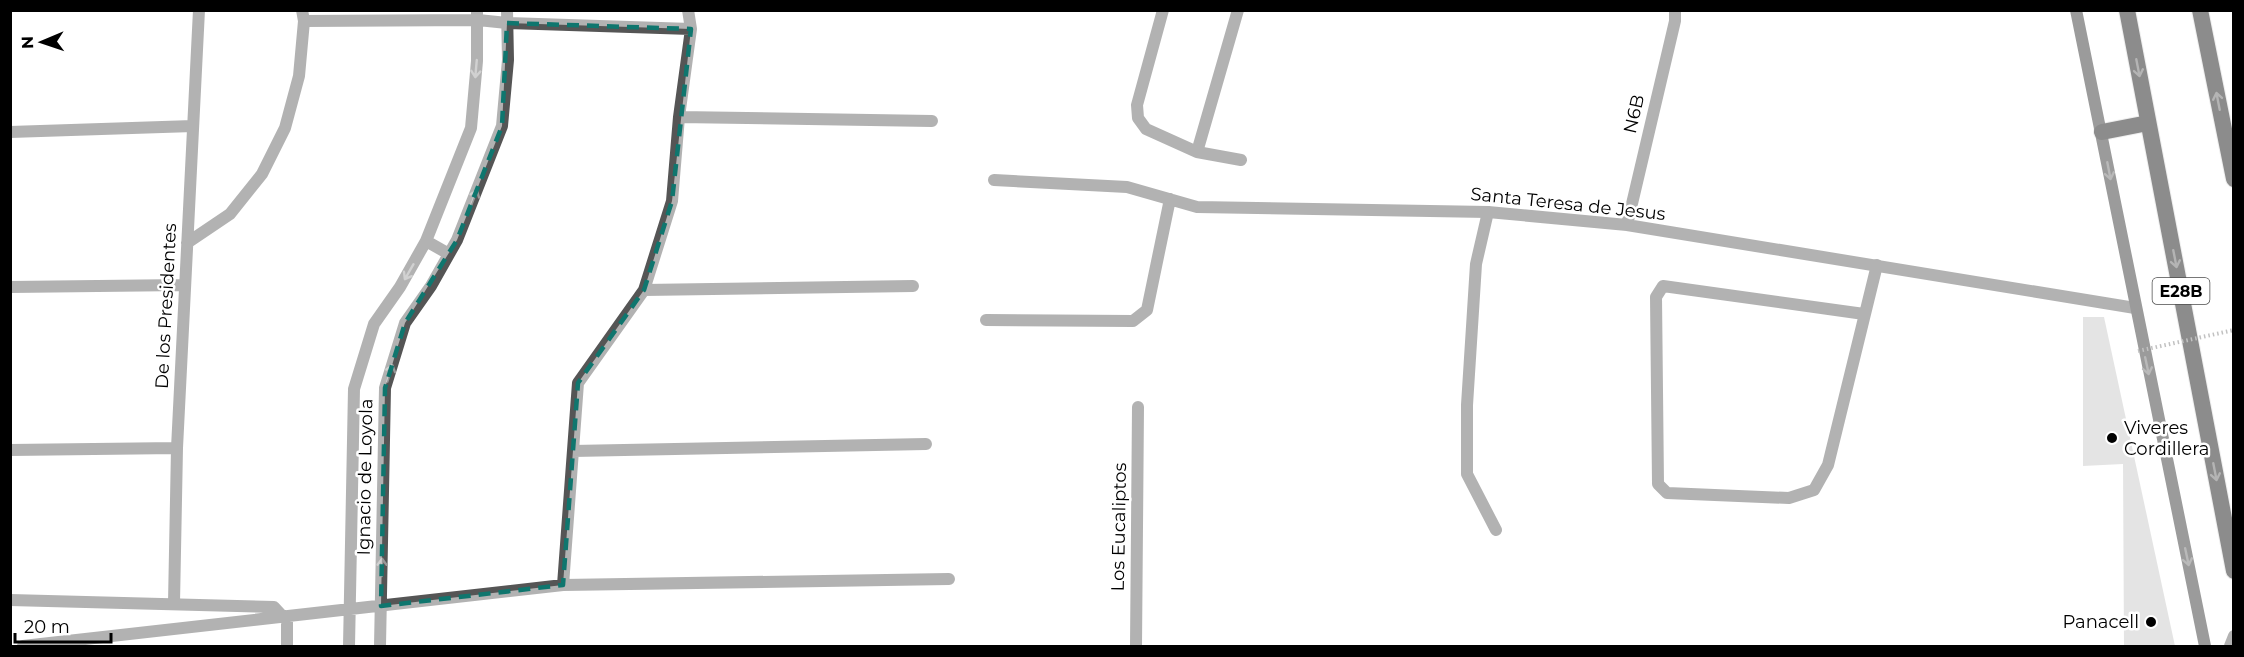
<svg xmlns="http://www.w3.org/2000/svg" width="2244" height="657" font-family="Montserrat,sans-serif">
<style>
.building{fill:#c4c4c4}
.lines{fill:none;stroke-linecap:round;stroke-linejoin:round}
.trunk-casing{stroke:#dbdbdb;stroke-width:18}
.service{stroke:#555;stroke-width:12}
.minor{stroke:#555;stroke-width:12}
.tertiary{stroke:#555;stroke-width:12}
.secondary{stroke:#222;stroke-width:12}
.trunk{stroke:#000;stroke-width:16}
.path-bridge{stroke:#777;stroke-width:4;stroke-dasharray:1.5 3;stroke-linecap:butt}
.oneway{stroke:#595959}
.oneway2{stroke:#999}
.oneway3{stroke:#646464}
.marked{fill:none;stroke:#0f766e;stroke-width:4.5;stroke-dasharray:12 8;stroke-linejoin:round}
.poi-dot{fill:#000;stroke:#fff;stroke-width:2}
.labels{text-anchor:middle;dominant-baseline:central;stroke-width:5;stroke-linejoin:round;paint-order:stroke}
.shield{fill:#fff;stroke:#4c4c4c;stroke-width:1.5}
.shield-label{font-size:16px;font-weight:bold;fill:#000}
.street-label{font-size:18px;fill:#000;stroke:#fff}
.poi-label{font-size:18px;fill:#000;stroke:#fff;text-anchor:start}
</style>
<rect width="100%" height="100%" fill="#fff"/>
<path class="building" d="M2083,317h21l71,329h-51l-1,-182 -40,2z"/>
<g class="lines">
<g class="trunk-casing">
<path id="trunk" d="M2127,10l107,561
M2200,10l34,169
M2102,132l46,-9"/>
</g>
<path class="service" d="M1488,212l-12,52 -9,141v69l29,56
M1864,314l-201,-28 -7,11 2,187 9,9 122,5 25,-8 14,-25 49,-200"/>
<path class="minor" d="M1163,10l-26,95 1,13 8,11 51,23 44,8
M304,21l174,-1 29,3 184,6
M679,117l253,4
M10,132l183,-6
M1197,152l41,-142
M994,180l133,7 70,20 291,5 139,13 508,83
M1627,225l48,-204v-11
M426,241l23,13
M187,243l43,-29 32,-40 23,-46 14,-52 5,-55 -2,-11
M10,287l175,-2
M644,290l269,-4
M986,320l147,1 14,-11 23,-111
M10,450l167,-2
M573,451l353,-7
M563,585l15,-202 66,-93 28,-89 7,-84 12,-88 -3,-19
M10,600l264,7 13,14v25
M174,603l3,-155 22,-438
M23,646l540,-61 386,-6
M349,646l5,-257 20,-65 26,-37 26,-46 45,-113 6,-67v-51
M380,646l5,-258 20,-65 26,-37 26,-46 45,-114 6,-66 -1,-50
M1136,646l2,-239"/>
<path class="tertiary" d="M2230,646l4,-10"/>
<path class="secondary" d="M2076,10l129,636"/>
<use href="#trunk" class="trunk"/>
<path class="path-bridge" d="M2138,351l96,-21"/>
</g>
<defs><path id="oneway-shaft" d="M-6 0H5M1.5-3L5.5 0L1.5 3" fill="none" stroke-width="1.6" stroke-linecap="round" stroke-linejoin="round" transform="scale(1.5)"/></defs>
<g class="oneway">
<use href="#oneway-shaft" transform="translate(2138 68) rotate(79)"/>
<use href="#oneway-shaft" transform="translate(2218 101) rotate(-101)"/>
<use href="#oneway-shaft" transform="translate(2175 259) rotate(79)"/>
<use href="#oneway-shaft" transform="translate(2215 472) rotate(79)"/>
</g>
<g class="oneway2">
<use href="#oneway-shaft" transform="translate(476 69) rotate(95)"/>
<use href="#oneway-shaft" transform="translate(474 198) rotate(-69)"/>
<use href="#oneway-shaft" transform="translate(409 272) rotate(120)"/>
<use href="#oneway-shaft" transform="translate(390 373) rotate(-73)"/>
<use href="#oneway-shaft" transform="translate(382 567) rotate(-89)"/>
</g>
<g class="oneway3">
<use href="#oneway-shaft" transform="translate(2109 171) rotate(79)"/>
<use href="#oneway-shaft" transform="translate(2147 366) rotate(78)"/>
<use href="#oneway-shaft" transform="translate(2187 557) rotate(78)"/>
</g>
<path d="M0 0H2244V657H0ZM507,23l184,6 -19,172 -28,89 -66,93 -15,202 -182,21 4,-218 20,-65 52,-83 45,-114z" fill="#fff" fill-opacity=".55" fill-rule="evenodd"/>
<path class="marked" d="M507,23l184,6 -19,172 -28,89 -66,93 -15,202 -182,21 4,-218 20,-65 52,-83 45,-114z"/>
<g class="poi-dot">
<circle cx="2112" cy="438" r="6"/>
<circle cx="2151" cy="622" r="6"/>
</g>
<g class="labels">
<rect class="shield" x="2152.5" y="278" width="57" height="26" rx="4.5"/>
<g class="shield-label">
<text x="2181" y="291">E28B</text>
</g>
<g class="street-label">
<text transform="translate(1634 114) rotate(-77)">N6B</text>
<text transform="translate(1568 204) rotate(6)">Santa Teresa de Jesus</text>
<text transform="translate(166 306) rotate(-87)">De los Presidentes</text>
<text transform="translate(365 477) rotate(-89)">Ignacio de Loyola</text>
<text transform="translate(1119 527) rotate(-89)">Los Eucaliptos</text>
</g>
<g class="poi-label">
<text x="2124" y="428">Viveres<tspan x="2124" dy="21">Cordillera</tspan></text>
<text x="2139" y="622" text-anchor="end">Panacell</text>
</g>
</g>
<rect width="2244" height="657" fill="none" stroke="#000000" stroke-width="24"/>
<g transform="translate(42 42) rotate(268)" stroke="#ffffff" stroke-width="4.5" paint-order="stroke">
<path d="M0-4.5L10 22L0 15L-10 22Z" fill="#000000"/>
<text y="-9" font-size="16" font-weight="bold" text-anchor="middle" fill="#000000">N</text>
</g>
<path d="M15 633v9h96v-9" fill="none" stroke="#000000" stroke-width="3"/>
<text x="24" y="633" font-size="18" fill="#000000" stroke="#ffffff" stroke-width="4.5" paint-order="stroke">20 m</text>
</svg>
